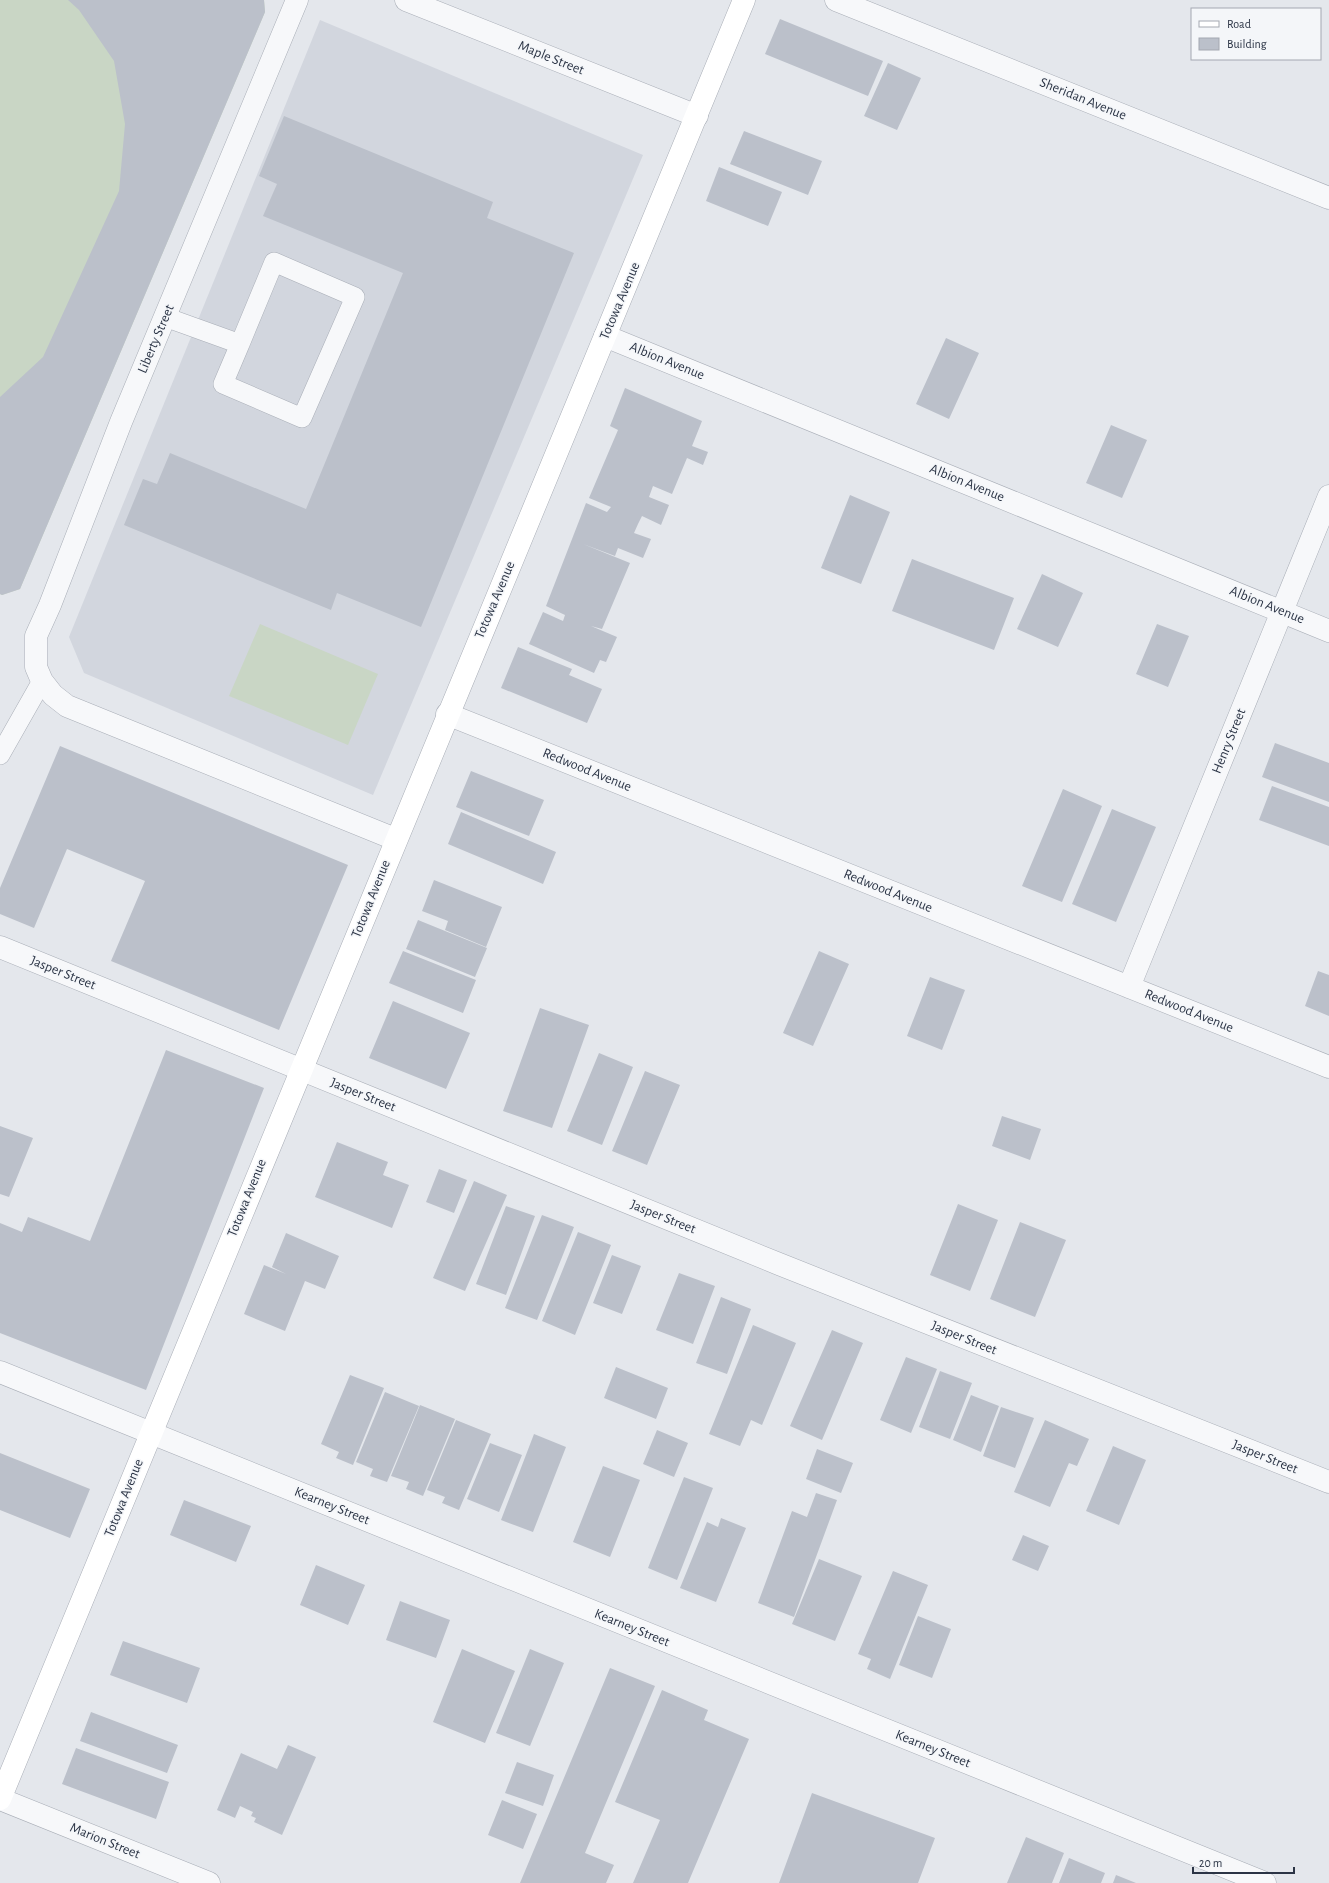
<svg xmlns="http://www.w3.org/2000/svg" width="1329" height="1883" font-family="'Alegreya Sans',sans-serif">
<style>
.built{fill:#d2d6de}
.garden{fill:#c9d6c5}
.building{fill:#bbc0ca}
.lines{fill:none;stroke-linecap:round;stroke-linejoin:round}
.lane-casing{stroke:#a9aeb7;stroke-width:20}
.street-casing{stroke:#a9aeb7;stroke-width:23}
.secondary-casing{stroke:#a9aeb7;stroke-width:23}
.lane{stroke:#f7f8fa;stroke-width:19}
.street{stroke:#f7f8fa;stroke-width:22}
.secondary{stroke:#fff;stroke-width:22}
.labels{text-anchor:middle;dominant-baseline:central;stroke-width:3;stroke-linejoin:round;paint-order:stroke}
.street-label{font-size:14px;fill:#2b3445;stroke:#f4f6f9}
</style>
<rect width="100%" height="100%" fill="#e4e7ec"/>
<path class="built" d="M320,20l323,135 -270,640 -289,-122 -15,-36z"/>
<path class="garden" d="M0,0h264l1,12 -245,577 -18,6 -2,-1z
M260,624l118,50 -30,71 -119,-49z"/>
<path class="building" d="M68,0h196l1,12 -245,577 -18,6 -2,-1v-197l43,-40 76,-166 6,-67 -11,-63 -35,-51z
M780,19l103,42 -15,35 -103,-42z
M888,63l33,15 -24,52 -33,-14z
M284,116l209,86 -6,16 87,35 -153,374 -84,-34 -6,17 -207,-85 19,-46 14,5 13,-31 136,56 97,-236 -140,-57 14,-32 -18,-8z
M744,131l78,30 -14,34 -78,-31z
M719,167l63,25 -14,34 -62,-25z
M946,338l33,15 -30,66 -33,-15z
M625,388l77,33 -10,25 16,6 -5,13 -16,-7 -15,36 -19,-8 -4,11 20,8 -8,20 -19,-9 -4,8 -4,9 17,6 -8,19 -25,-10 -3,8 -32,-12 47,19 -28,66 -11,-3 26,11 -11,25 -6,-2 -6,13 -65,-29 14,-32 20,9 2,-6 -19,-9 40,-103 21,9 4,-5 -22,-9 29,-68 -8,-4z
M1111,425l36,15 -25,58 -36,-15z
M850,495l40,17 -29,72 -40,-16z
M912,559l102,39 -20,52 -102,-39z
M1042,574l41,19 -25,54 -41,-18z
M1157,624l32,12 -21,51 -32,-13z
M518,647l54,22 -3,6 33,14 -15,34 -86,-35z
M1275,743l54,20v39l-67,-25z
M60,746l288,119 -69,165 -168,-69 34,-80 -78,-32 -33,79 -34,-14v-26z
M471,771l73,29 -15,36 -73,-29z
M1272,786l57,21v39l-70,-26z
M1063,789l39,17 -40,96 -40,-16z
M1112,809l44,18 -40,95 -44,-18z
M461,812l95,40 -13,32 -95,-40z
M434,880l68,27 -16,40 -41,-17 3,-9 -26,-10z
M418,920l69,28 -12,29 -69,-28z
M403,951l73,29 -13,33 -74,-30z
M819,951l30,13 -36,82 -30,-13z
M1318,971l11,4v41l-24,-10z
M930,977l35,13 -23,60 -35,-14z
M393,1001l77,32 -24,56 -77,-31z
M540,1008l49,17 -37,103 -49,-17z
M166,1050l98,38 -118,302 -146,-57v-110l22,9 6,-15 62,24z
M599,1053l34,14 -31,78 -35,-14z
M645,1071l35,14 -33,80 -35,-14z
M1002,1116l39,13 -11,31 -38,-14z
M0,1126l33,12 -24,59 -9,-3z
M337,1142l51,20 -5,13 26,10 -17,43 -77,-31z
M439,1169l28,11 -13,33 -28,-11z
M474,1181l33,14 -42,96 -32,-13z
M958,1204l40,16 -28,71 -40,-16z
M506,1206l29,10 -29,79 -30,-11z
M542,1215l32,12 -37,93 -32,-12z
M1020,1222l46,18 -31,77 -45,-18z
M578,1232l33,13 -36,90 -33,-14z
M286,1233l53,23 -14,33 -20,-8 -20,50 -41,-17 20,-49 22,9 -14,-7z
M612,1255l29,11 -19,48 -29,-11z
M679,1273l36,13 -22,58 -37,-14z
M721,1297l30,12 -24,65 -31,-11z
M753,1325l43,18 -34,82 -11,-5 -11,26 -31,-12z
M832,1330l31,13 -41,97 -32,-14z
M906,1357l31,12 -26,64 -31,-13z
M616,1367l52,21 -12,31 -52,-21z
M940,1371l32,12 -22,56 -31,-12z
M350,1375l34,13 -31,77 -17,-7 3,-6 -18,-8z
M385,1392l34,14 -32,76 -17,-6 3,-7 -17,-7z
M971,1395l28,11 -18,46 -28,-12z
M420,1405l35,14 -32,77 -17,-7 3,-7 -18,-6z
M1001,1407l33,11 -19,50 -32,-12z
M456,1420l35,14 -32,76 -17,-7 3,-6 -18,-7z
M1045,1420l44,19 -12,27 -8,-3 -19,44 -36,-15z
M657,1430l31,13 -14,34 -31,-13z
M534,1434l32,13 -33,85 -32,-12z
M490,1443l32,12 -23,57 -32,-13z
M1113,1446l33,14 -27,65 -33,-14z
M817,1449l36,14 -12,30 -35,-14z
M0,1453l90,36 -20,49 -70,-28z
M603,1466l37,14 -30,77 -37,-15z
M684,1477l29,11 -36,92 -29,-12z
M816,1493l21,7 -43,117 -36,-14 34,-92 15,6z
M184,1500l67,26 -15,36 -66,-27z
M721,1518l25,10 -30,74 -36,-14 27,-66 11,5z
M1023,1535l26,11 -11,25 -26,-11z
M819,1559l43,17 -27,65 -43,-17z
M316,1565l49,20 -17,40 -48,-20z
M893,1571l35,14 -38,94 -23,-10 4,-10 -13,-5z
M400,1601l50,19 -14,38 -50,-18z
M918,1616l33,13 -19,49 -33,-13z
M123,1641l77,27 -13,35 -77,-28z
M462,1649l53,22 -30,72 -52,-21z
M530,1649l34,14 -34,83 -34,-13z
M610,1668l45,18 -70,167 29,12 -8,18h-86z
M662,1690l46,20 -4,10 45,19 -61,144h-55l27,-63 -45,-18z
M91,1712l87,33 -11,28 -87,-32z
M288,1745l28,12 -34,78 -28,-13 2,-4 -5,-2 2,-4 -13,-6 -5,12 -18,-8 24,-57 36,16z
M76,1748l93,34 -13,37 -94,-35z
M517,1762l37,13 -11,31 -38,-13z
M812,1793l123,45 -17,45h-139z
M502,1800l35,14 -14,35 -35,-14z
M1026,1837l38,16 -12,30h-45z
M1069,1858l36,15 -4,10h-42z
M1116,1875l20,8h-23z"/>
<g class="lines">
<g class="lane-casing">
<path id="lane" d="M165,317l75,27 -17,40 79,34 53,-121 -81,-35 -34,82
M0,755l42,-74"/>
</g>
<g class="street-casing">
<path id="street" d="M297,0l-176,422 -71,183 -14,31v31l6,14 11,14 14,11 328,133
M406,0l291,116
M836,0l493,198
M605,336l724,295
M447,714l882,353
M0,947l779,317 550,218
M1129,987l200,-491
M0,1372l1265,511
M0,1799l209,84"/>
</g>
<g class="secondary-casing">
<path id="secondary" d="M0,1799l744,-1799"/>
</g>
<use href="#lane" class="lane"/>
<use href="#street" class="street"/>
<use href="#secondary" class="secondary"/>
</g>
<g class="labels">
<g class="street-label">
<text transform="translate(551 58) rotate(22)">Maple Street</text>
<text transform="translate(1083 99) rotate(22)">Sheridan Avenue</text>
<text transform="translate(620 301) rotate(-67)">Totowa Avenue</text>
<text transform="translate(156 339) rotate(-67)">Liberty Street</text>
<text transform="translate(667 361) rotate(22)">Albion Avenue</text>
<text transform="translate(967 483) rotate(22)">Albion Avenue</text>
<text transform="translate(495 600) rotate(-67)">Totowa Avenue</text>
<text transform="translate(1267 605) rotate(22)">Albion Avenue</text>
<text transform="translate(1229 741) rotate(-68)">Henry Street</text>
<text transform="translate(587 770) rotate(22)">Redwood Avenue</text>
<text transform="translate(888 891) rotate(22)">Redwood Avenue</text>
<text transform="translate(371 899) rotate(-68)">Totowa Avenue</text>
<text transform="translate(63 973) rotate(22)">Jasper Street</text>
<text transform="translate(1189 1011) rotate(22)">Redwood Avenue</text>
<text transform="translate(363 1095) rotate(22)">Jasper Street</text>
<text transform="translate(247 1198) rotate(-68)">Totowa Avenue</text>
<text transform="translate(663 1217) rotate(22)">Jasper Street</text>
<text transform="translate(964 1338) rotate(22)">Jasper Street</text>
<text transform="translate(1265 1457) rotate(22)">Jasper Street</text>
<text transform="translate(124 1498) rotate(-68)">Totowa Avenue</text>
<text transform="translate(332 1506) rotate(22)">Kearney Street</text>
<text transform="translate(632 1628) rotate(22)">Kearney Street</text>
<text transform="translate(933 1749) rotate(22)">Kearney Street</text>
<text transform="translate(105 1841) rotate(22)">Marion Street</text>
</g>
</g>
<rect x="1191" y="8" width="130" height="52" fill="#f4f6f9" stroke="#a4a8b1"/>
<rect x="1199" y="21" width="20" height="6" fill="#ffffff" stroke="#a4a8b1"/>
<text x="1227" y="28" font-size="12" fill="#2b3445">Road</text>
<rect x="1199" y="38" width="20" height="12" fill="#bbc0ca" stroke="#a4a8b1"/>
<text x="1227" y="48" font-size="12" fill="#2b3445">Building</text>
<path d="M1193 1867v6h101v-6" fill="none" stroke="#2b3445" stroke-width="2"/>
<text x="1199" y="1867" font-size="12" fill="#2b3445" stroke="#f4f6f9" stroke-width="3" paint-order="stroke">20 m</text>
</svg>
